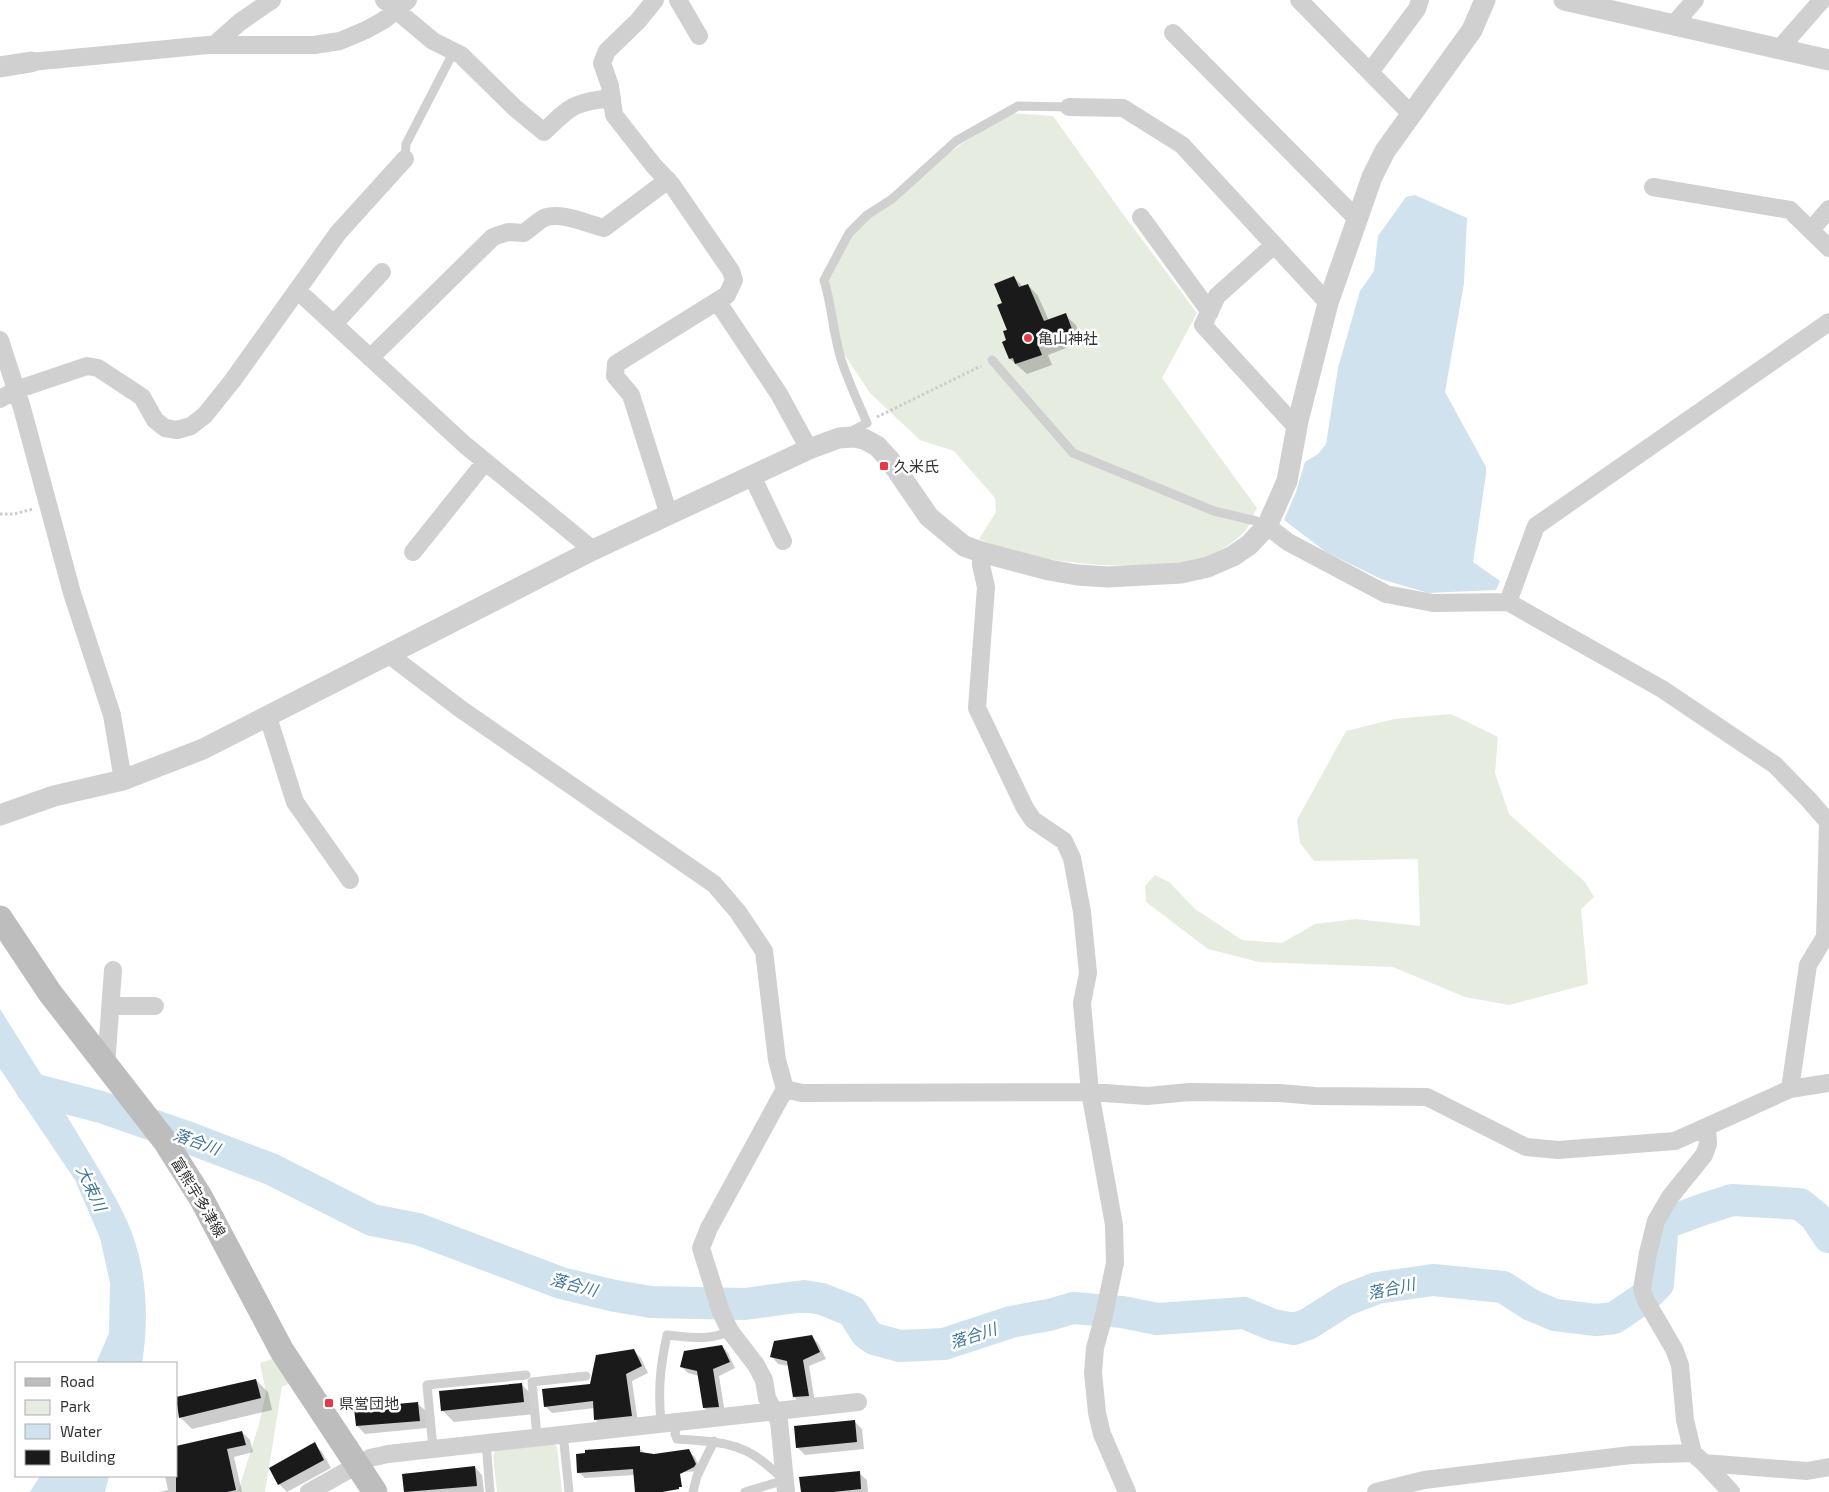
<svg xmlns="http://www.w3.org/2000/svg" width="1829" height="1492" font-family="'Exo 2','Noto Sans JP',sans-serif">
<style>
.green{fill:#e6ecdf}
.water{fill:#cfe2ee}
.shadow{fill:#0003}
.lines{fill:none;stroke-linecap:round;stroke-linejoin:round}
.river{stroke:#cfe2ee;stroke-width:32}
.building{fill:#1a1a1a}
.path{stroke:#cdcdcd;stroke-width:3;stroke-dasharray:2.5 2.5;stroke-linecap:butt}
.service{stroke:#d0d0d0;stroke-width:9}
.minor{stroke:#d0d0d0;stroke-width:18}
.tertiary{stroke:#d0d0d0;stroke-width:21}
.secondary{stroke:#bdbdbd;stroke-width:25}
.poi-dot{fill:#e63946;stroke:#fff;stroke-width:2}
.labels{text-anchor:middle;dominant-baseline:central;stroke-width:5;stroke-linejoin:round;paint-order:stroke}
.poi-label{font-size:15px;fill:#333;stroke:#fff;text-anchor:start}
.street-label{font-size:15px;fill:#333;stroke:#fff}
.water-label{font-size:16px;font-style:italic;fill:#3f7597;stroke:#fff}
</style>
<rect width="100%" height="100%" fill="#fff"/>
<path class="green" d="M1010,113l43,3 67,94 77,103 -35,65 95,130c-4,7 -7,17 -12,23 -8,9 -23,19 -34,25 -6,3 -15,4 -22,5 -57,11 -157,3 -210,-22l17,-27 -1,-14 -41,-47 -34,-11 -50,-47 -40,-60 -4,-50 22,-44 35,-38 77,-56z
M1451,714l47,23 -3,36 14,41 76,68 9,15 -13,12 7,75 -79,21 -44,-8 -72,-30 -134,-5 -51,-13 -62,-47 -1,-16 10,-11 14,7 26,27 47,31 40,3 33,-19 41,-5 64,7 -2,-67 -104,2 -14,-18 -3,-23 49,-89 48,-12z
M275,1358l15,26 -8,2 -17,106h-27l21,-68 7,-31 -6,-30z
M554,1444l3,3 5,45h-65l-4,-37 3,-5z"/>
<path class="water" d="M1415,195l52,23 -3,65 -19,109 41,75v7l-13,88 27,19 -4,9 -68,3 -47,-14 -55,-27 -42,-32 12,-28 9,-30 13,-8 8,-10 12,-76 22,-77 14,-20 4,-35 28,-39z
M0,1009c32,51 64,101 94,152 14,24 30,49 39,75 14,40 16,85 9,127h-46l13,-30 1,-50 -10,-45 -25,-58 -75,-111z
M40,1476h69l-4,16h-75z"/>
<path class="shadow" d="M1014,277l9,10 5,-2 10,11 11,25 16,-6 11,10 6,17 -34,13 4,10 -25,9 -17,-15 -3,-19 2,-10 -5,-26z
M811,1336l7,7 8,16 -17,7 6,36 -14,2 -7,-7 -5,-31 -11,-2 -6,-7z
M722,1346l6,7 7,15 -16,8 6,37 -14,1 -7,-6 -5,-32 -11,-3 -6,-6z
M634,1351l7,7 7,15 -16,8 6,42 -36,4 -6,-7 -1,-12 -43,5 -7,-7 46,-21z
M256,1380l12,12 4,18 -80,19 -12,-12 -4,-18z
M522,1385l12,12 1,17 -81,8 -12,-12z
M418,1404l8,7 1,17 -62,6 -8,-8z
M855,1422l7,7 2,20 -59,6 -8,-8z
M242,1432l8,8 3,12 -19,5 8,35h-83l9,-2 -3,-14h11z
M314,1444l8,8 9,16 -44,24 -8,-8 -9,-16z
M639,1448l7,6 8,2 34,-5 7,6 6,14 -116,7 -7,-6z
M475,1467l7,8 2,17h-79l-1,-17z
M859,1473l8,7 1,12h-66z"/>
<g class="lines">
<path class="river" d="M32,1089l69,18 83,29 87,33 101,51 46,9 143,54 54,13 36,6 94,2 59,-8 18,3 30,12 14,22 8,6 26,7 44,-2 67,-22 38,-7 24,-7 49,4 35,7 87,-6 29,12 21,4 14,-5 38,-24 31,-12 56,-8 70,7 28,18 24,10 41,5 18,-2 31,-21 13,-13 5,-60 41,-15 28,-9 68,4 15,12 14,21"/>
</g>
<path class="building" d="M1014,276l5,11 9,-3 16,37 22,-8 7,19 -35,13 4,10 -27,9 -2,-6 -4,1 -7,-17 4,-2 -3,-9 4,-1 -10,-25 5,-2 -8,-19z
M812,1335l8,17 -17,8 6,36 -16,1 -6,-36 -17,-4 4,-16z
M722,1345l8,17 -17,7 6,38 -16,1 -6,-37 -17,-4 4,-16z
M634,1349l8,17 -16,8 6,42 -38,4 -1,-19 -49,6 -2,-18 48,-5 6,-29z
M256,1379l5,19 -82,20 -3,-21z
M522,1383l2,19 -83,9 -2,-20z
M418,1402l2,19 -64,5 -2,-18z
M855,1420l2,22 -61,6 -2,-22z
M242,1431l4,14 -19,4 9,41 -9,2h-51v-46z
M315,1442l9,18 -46,25 -9,-17z
M640,1446v6l14,2 35,-5 7,15 -2,3 -14,7 2,13h-3v2l-17,3h-27l-2,-23 -56,4 -1,-19 9,-1v-3z
M475,1466l2,20 -73,6 -2,-18z
M860,1471l1,18 -28,3h-32l-2,-15z"/>
<g class="lines">
<path class="path" d="M877,417l104,-51
M0,514h14l19,-5"/>
<path class="service" d="M405,159l1,-15 48,-93
M992,360l81,93 141,58 42,10 10,5
M850,432l17,-9c-9,-21 -19,-42 -26,-64 -8,-26 -9,-53 -17,-79l25,-47 18,-18 25,-16 64,-58 62,-35 51,1
M678,1421l-3,13 2,5c29,2 61,2 85,22 7,5 14,12 21,18
M661,1423c-3,-34 -1,-55 6,-88 23,2 42,6 63,-4
M563,1433l6,59
M537,1436l-5,-54 54,-6
M486,1442l4,50
M433,1448l-6,-63 99,-10
M693,1492l4,-16 17,-35
M745,1492l40,-12"/>
<path class="minor" d="M384,0l49,41 28,14 54,53 29,24c26,-26 30,-30 68,-34
M655,0l-17,21 -31,30 -5,12 8,23 4,29 40,51 18,19 59,86 3,9 -7,15 -111,69 -1,12 16,19 38,120
M678,0l21,36
M1299,0l113,115
M1673,25l22,-25
M1173,33l184,186
M214,45l26,-23 32,-22
M1780,48l42,-48
M31,62l177,-17h106l26,-4 26,-11 18,-10 24,-20
M1370,72l47,-63 3,-9
M1069,107l54,1 59,37 146,158
M1653,187l137,23 39,38
M1141,217l69,95
M1811,230l18,-21
M1274,245l-57,51 -14,29 94,103
M298,291l167,154 128,105
M717,301l62,93 30,55
M334,324l48,-52
M0,340l22,68 50,185 40,122 11,65
M370,358l123,-121 15,-5 16,1c7,-5 13,-11 20,-15 16,-7 44,6 60,10l64,-48
M0,399l16,-9 71,-24 11,2 44,29 13,23 10,8 12,2 14,-4 14,-11 28,-35 105,-147 67,-74
M752,476l31,65
M1267,526l21,16 98,52 47,9 75,-1 154,87 113,76 34,35 20,23
M413,552l72,-90
M981,552v13l5,22 -9,121 48,100 8,12 31,21 8,17 10,54 6,61 -6,30 8,89 24,133 1,38 -11,52 -9,33 -2,25 4,40 5,21 25,58
M1508,602l28,-76 293,-204
M388,654l74,56 252,174 24,28 26,39 13,109 8,29 -76,139 -8,20 20,64 9,19 26,34 8,15 3,18 12,23 7,71
M268,717l27,85 55,78
M111,1006h44
M106,1066l7,-96
M785,1089l17,4 288,-1 57,4 43,-4 90,1 35,3 112,1 99,50 32,3 117,-9 115,-52 39,-6
M1790,1089l18,-124 17,-28 3,-115
M1707,1128l1,16 -4,11 -34,42 -14,24 -8,32 -6,36 4,12 28,48 6,16 5,55 8,33 11,10 27,29
M1704,1463l103,8 22,-4
M309,1492l61,-34 18,-4 470,-52
M1376,1492l48,-12 207,-25 62,-2"/>
<path class="tertiary" d="M1564,0l265,60
M0,67l31,-5
M0,815l54,-19 69,-16 80,-31 390,-199 216,-101 30,-11 14,-1 11,2 13,7 12,13 40,58 35,29 17,6 68,18 28,5 31,2 73,-4 27,-6 25,-11 16,-11 18,-19 20,-45 11,-60 30,-118 44,-126 13,-26 87,-121 13,-30"/>
<path class="secondary" d="M0,918l50,75 115,148 36,57 81,153 93,141"/>
</g>
<g class="poi-dot">
<circle cx="1028" cy="338" r="5"/>
<rect x="879" y="461" width="10" height="10" rx="2.5"/>
<rect x="324" y="1398" width="10" height="10" rx="2.5"/>
</g>
<g class="labels">
<g class="poi-label">
<text x="1038" y="338">亀山神社</text>
<text x="894" y="466">久米氏</text>
<text x="339" y="1403">県営団地</text>
</g>
<g class="street-label">
<text transform="translate(199 1197) rotate(59)">富熊宇多津線</text>
</g>
<g class="water-label">
<text transform="translate(197 1141) rotate(20)">落合川</text>
<text transform="translate(92 1188) rotate(65)">大束川</text>
<text transform="translate(574 1284) rotate(15)">落合川</text>
<text transform="translate(1391 1288) rotate(-12)">落合川</text>
<text transform="translate(973 1335) rotate(-18)">落合川</text>
</g>
</g>
<rect x="15" y="1362" width="162" height="115" fill="#ffffff" stroke="#adadad"/>
<rect x="25" y="1378" width="25" height="8" fill="#bdbdbd" stroke="#adadad"/>
<text x="60" y="1387" font-size="15" fill="#333333">Road</text>
<rect x="25" y="1400" width="25" height="15" fill="#e6ecdf" stroke="#adadad"/>
<text x="60" y="1412" font-size="15" fill="#333333">Park</text>
<rect x="25" y="1424" width="25" height="15" fill="#cfe2ee" stroke="#adadad"/>
<text x="60" y="1437" font-size="15" fill="#333333">Water</text>
<rect x="25" y="1450" width="25" height="15" fill="#1a1a1a" stroke="#adadad"/>
<text x="60" y="1462" font-size="15" fill="#333333">Building</text>
</svg>
